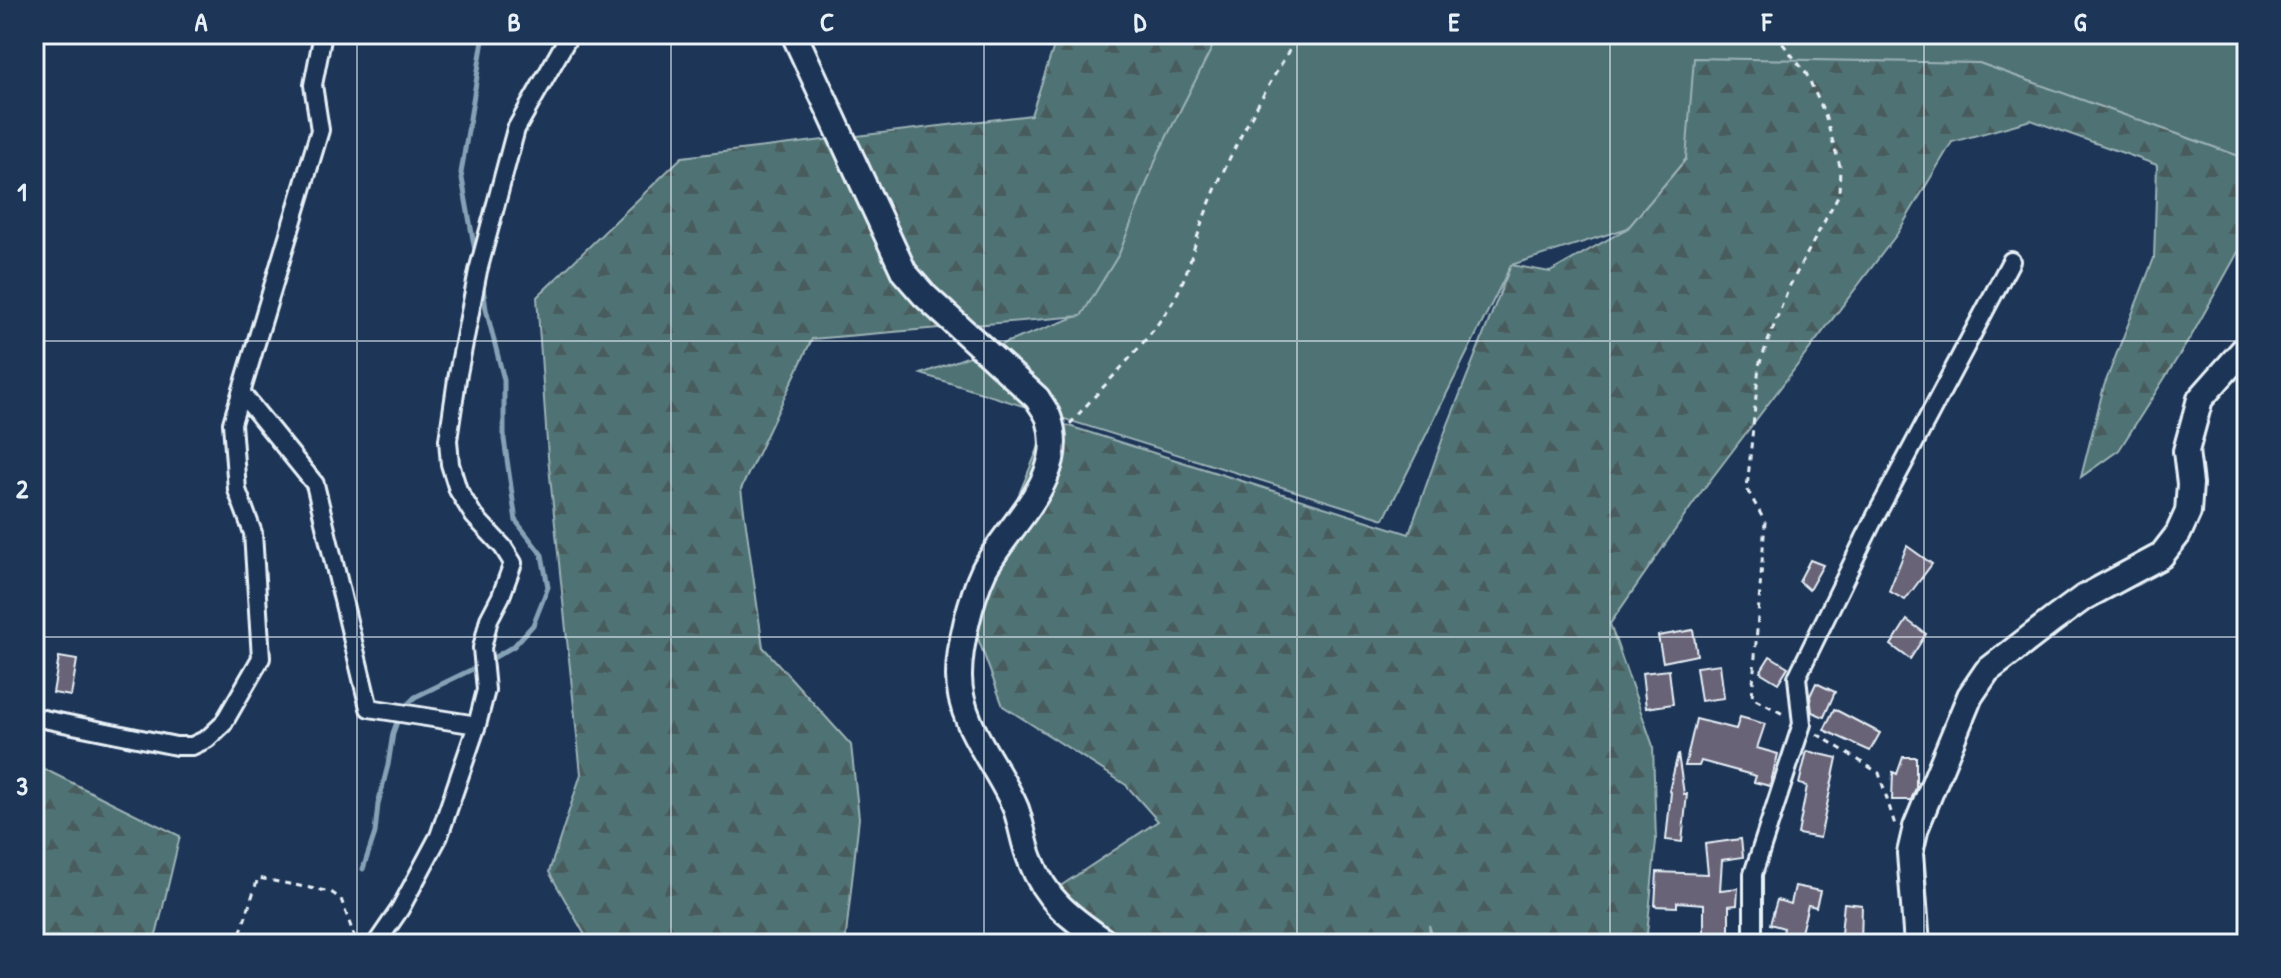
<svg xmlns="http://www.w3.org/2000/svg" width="2281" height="978" font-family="'Patrick Hand',sans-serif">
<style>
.grass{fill:#507374;stroke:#9cb2b6;stroke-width:2}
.forest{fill:url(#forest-firs);stroke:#9cb2b6;stroke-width:2}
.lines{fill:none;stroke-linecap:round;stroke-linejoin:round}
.stream{stroke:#86a2b6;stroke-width:5}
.building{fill:#696478;stroke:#e8f1f8;stroke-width:2}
.street-casing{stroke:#e8f1f8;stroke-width:22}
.secondary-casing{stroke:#e8f1f8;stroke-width:30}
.path{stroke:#e8f1f8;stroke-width:3;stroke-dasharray:6 6;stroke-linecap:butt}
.street{stroke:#1d3557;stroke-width:16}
.secondary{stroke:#1d3557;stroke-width:24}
.grid{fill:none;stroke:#e8f1f8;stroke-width:2;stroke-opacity:0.55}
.neatline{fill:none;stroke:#e8f1f8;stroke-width:3}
.grid-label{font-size:26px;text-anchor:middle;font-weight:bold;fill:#e8f1f8}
</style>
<defs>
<pattern id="forest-firs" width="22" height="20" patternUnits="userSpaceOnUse" patternTransform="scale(2)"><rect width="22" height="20" fill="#507374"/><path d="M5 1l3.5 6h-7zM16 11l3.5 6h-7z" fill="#4a5b5d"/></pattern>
</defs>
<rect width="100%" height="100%" fill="#1d3557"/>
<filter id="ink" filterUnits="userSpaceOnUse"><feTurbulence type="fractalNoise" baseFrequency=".0125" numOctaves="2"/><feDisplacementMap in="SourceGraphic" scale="16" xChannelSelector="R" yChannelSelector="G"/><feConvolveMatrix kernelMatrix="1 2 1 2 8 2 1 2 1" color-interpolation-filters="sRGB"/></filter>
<g filter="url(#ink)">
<path class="grass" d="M1206,34h1041v125l-268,-96 -293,96 -58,69 -117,37 -127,254 -463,-145 160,-59z"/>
<path class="forest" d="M1058,34h161l-60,118 -40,102 -38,62 -269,23 -71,150 22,158 88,98 8,73 -14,126h-255l-41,-72 32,-98 -33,-317 -11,-160 145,-140 349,-42z
M1694,58l285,5 268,96v77l-55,99 -73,115 -38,27 23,-91 50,-128 3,-93 -126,-45 -79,22 -55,92 -195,257 -92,133 43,122 3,95 -10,103h-211l-6,-19 2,19h-317l-67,-49 111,-74 -32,-36 -123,-79 -34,-92 81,-194 359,114 36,-102 66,-167 39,7 78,-44 58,-69z
M34,764l146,72 -23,96 -7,12h-116z"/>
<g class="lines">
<path class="stream" d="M476,256l-15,-83 23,-139
M482,281l4,28 18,71v59l12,82 26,34 6,32 -15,38 -19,21 -26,15
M363,869l12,-36 3,-29 10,-39 5,-32 8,-22 14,-14 64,-31"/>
</g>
<path class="building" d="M1907,546l25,18 -27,36 -16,-9z
M1810,560l13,5 -14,25 -10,-9z
M1907,620l19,14 -16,25 -19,-14z
M1693,630l4,25 -34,7 -5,-26z
M1770,656l18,11 -10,16 -18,-11z
M59,657l18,3 -6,36 -18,-3z
M1720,664l4,34 -23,3 -5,-34z
M1669,670l4,34 -27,4 -4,-35z
M1816,683l19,9 -11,25 -12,-5 -2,-16z
M1834,709l46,24 -10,18 -46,-21z
M1740,717l25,7 -8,24 21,6 -8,32 -16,-4 2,-6 -55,-15 -2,5h-14l11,-47 40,10z
M1807,751l30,7 -17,80 -22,-4 9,-48 -8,-2z
M1678,754l6,40h3l-5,48 -16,-2 5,-48 -2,-1z
M1903,757h13v31l-5,12h-19l1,-28 4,2z
M1741,839l2,18 -21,3 -2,30 18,-2 -1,17 -8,1v38h-25v-40l-27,-2v5l-22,-1 2,-34 51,2 -3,-30z
M1795,886l25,5 -4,16 -8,-2 -10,39h-17l3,-16 -14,-4 7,-24 14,4z
M1844,903l18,2 -1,39h-21z"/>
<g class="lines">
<g class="street-casing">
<path id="street" d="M242,394l73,90 54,224 108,17
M34,717l142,29h16l15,-7 16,-15 38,-66 -8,-125 -16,-43 -5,-67 88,-293 -7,-45 10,-51
M376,944l24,-35 39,-73 38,-111 9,-35 -4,-42 7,-29 12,-23 12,-33 -10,-16 -29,-31 -16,-26 -8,-26 -2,-24 9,-61 21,-108 38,-142 54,-95
M1753,944v-70l49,-150 -5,-47 75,-154 139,-262"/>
</g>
<g class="secondary-casing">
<path id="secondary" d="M794,34l110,238 20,23 113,103c4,7 10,14 12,21 20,59 -41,105 -65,151 -13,28 -25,75 -25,106 0,50 39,89 57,133 6,17 8,36 15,52 16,42 42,58 77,83
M1917,944l-7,-91 6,-26 54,-131 17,-25 66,-51 30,-22 78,-42 17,-22 10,-22 2,-28 -4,-33 14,-52 47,-53"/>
</g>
<path class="path" d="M1775,34l31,39 18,39 16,54 -1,28 -51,95 -29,76 -12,124 18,33 -13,175 31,17
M1070,424c34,-40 74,-76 102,-121 17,-28 22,-61 34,-91 24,-62 59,-121 93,-178
M1817,734l62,39 16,52
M237,944l21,-66 73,14 10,7 16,45"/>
<use href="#street" class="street"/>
<use href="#secondary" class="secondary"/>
</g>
</g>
<path class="grid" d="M357,34v910M671,34v910M984,34v910M1297,34v910M1610,34v910M1924,34v910M34,341h2213M34,637h2213"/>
<rect width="2281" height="978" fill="none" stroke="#1d3557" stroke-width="88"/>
<rect x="44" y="44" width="2193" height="890" class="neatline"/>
<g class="grid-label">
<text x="201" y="31">A</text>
<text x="514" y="31">B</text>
<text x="827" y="31">C</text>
<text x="1140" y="31">D</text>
<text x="1454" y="31">E</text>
<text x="1767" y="31">F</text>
<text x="2080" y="31">G</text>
<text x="22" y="201">1</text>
<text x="22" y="498">2</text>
<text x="22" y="795">3</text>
</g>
</svg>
